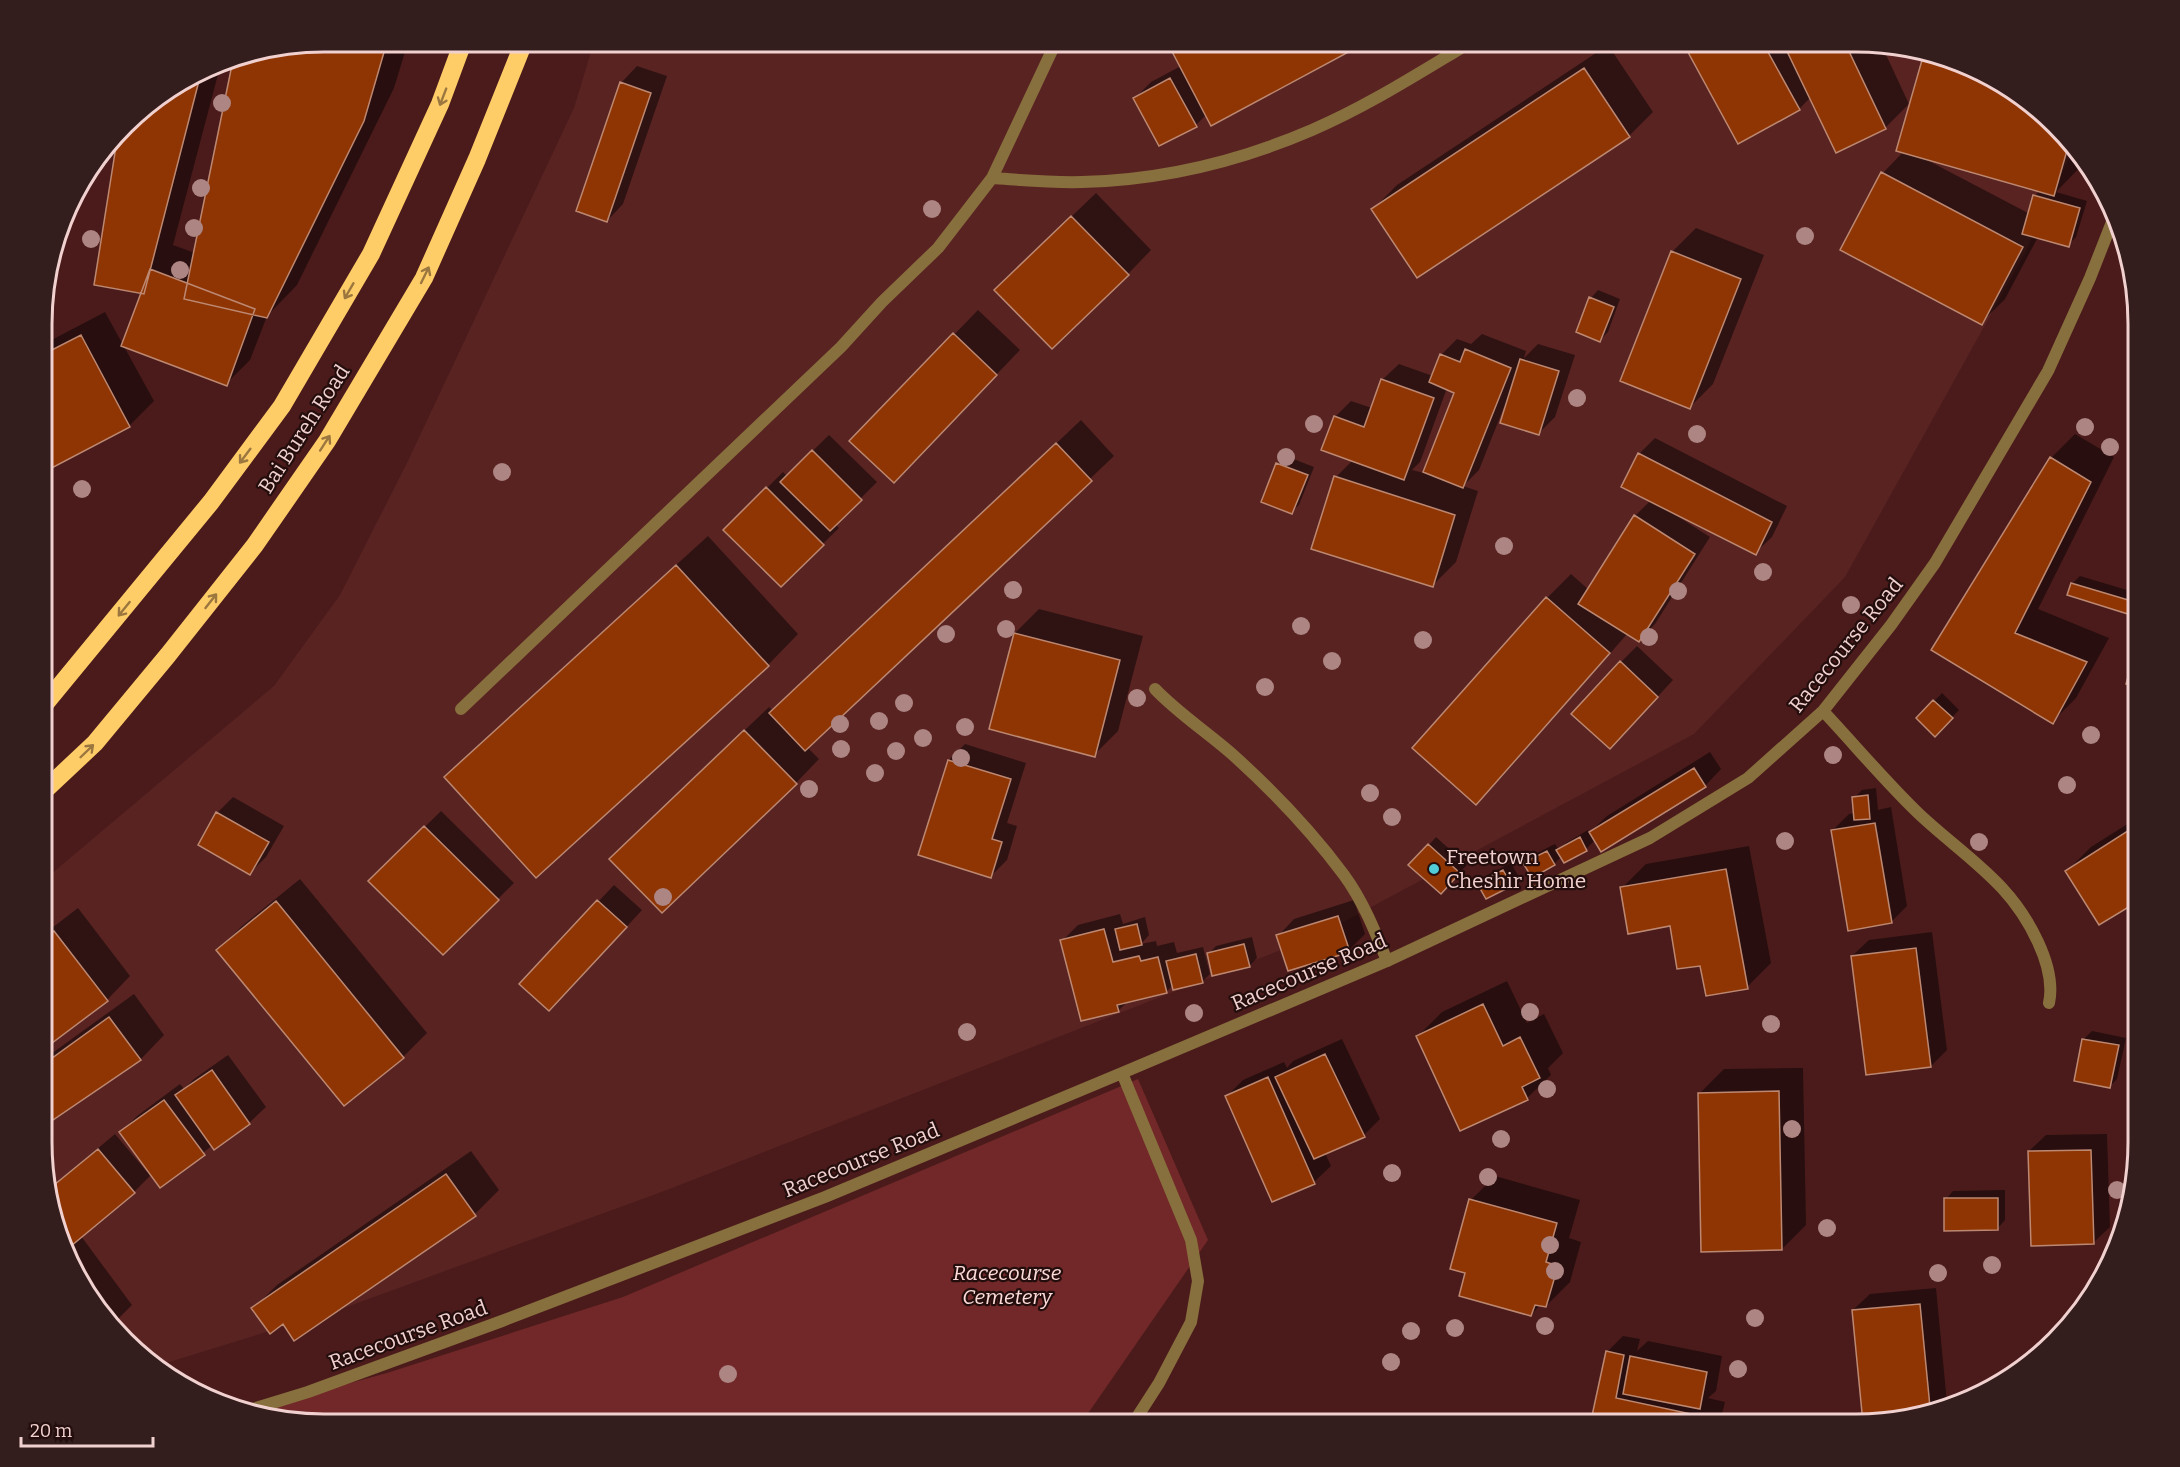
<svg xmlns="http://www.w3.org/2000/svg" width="2180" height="1467" font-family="Bitter,serif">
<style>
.built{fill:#592322}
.green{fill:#722828}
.shadow{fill:#0007;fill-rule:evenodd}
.building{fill:#8e3503;stroke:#bd8872;stroke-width:1.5}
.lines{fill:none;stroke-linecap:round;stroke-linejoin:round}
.lane{stroke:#886f3e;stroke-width:12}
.street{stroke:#886f3e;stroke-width:12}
.highway{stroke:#fecd68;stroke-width:18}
.tree{fill:#ad8583}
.oneway{stroke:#9b773f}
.poi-dot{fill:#52ccd6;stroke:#230e0d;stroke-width:2}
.labels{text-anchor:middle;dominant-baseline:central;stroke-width:4.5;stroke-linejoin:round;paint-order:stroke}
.street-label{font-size:21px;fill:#f1d1cf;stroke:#230e0d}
.poi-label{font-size:21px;fill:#f1d1cf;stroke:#230e0d;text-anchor:start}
.park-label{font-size:21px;font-style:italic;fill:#fddbd8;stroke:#230e0d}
.rim{fill:none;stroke:#f1d1cf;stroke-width:3}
</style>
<rect width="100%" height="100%" fill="#4b1b1b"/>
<path class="built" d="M594,42l1279,1 73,14 81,43 45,52 -47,101 -180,324 -151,157 -375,201 -652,255 -326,119 -188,58 -73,-83 -36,-105v-299l230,-194 66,-91 67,-132 167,-355z"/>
<path class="green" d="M1138,1079l70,161 -128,185 -773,-1 -63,-12 143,-39 236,-76z"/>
<path class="shadow" d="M325,42h83l-14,46 -97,197 -30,31 -17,44 -24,24 -83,-92 -5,-180 83,-49 -48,182 22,8 39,-193z
M1685,43l196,1 28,60 -24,24 -74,-31 -12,12 -61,33z
M1608,45l45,67 -24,24 -256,73 24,-24z
M1925,53l21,4 81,43 56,64 -27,28 31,9 -11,36 -8,8 -30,-8 -33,62 -24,24 -139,-74 41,-76 21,-22 -6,-1zM1927,160l113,30 -5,6 -5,18z
M637,66l30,10 -44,128 -16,17 14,-138z
M1181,66l26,48 -11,11 -61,-27 16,-16z
M1096,193l55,57 -23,24 -108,-8z
M1696,228l68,27 -51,129 -24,24 -17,-156z
M1598,290l22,9 -12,33 -8,8 -9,-42z
M978,310l42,40 -102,107 -67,-16z
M105,312l49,89 -24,24 -86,45v-126z
M1482,334l44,17 -2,7 14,-14 37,11 -20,62 -16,16 -35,-26 -25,63 -16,16 15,5 -22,71 -24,24 -96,-109 17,-17 -18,-43 16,-16 21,7 10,-28 17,-16 34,12 8,-21 16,-16 14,5zM1447,388l9,4 -32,81 -12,-3 8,-8z
M1081,420l33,36 -307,291 12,12 -23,24 -161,52 134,-128 4,4z
M2075,434l39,23 -76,152 71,29 -33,60 -24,24 -119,-73 118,-191z
M829,435l48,47 -42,42 4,4 -58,57 -56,-55 58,-58 4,4z
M1655,438l132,68 -15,31 -17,16 -80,-41 -1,2 36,23 -55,87 -16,16 -11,-7 -128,146 -24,23 -62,-54 133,-150 24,-24 18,16 46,-74 16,-16 -12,-46z
M1286,456l28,11 -15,38 -8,7 -13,-48z
M708,536l90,98 -30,31 -322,112 31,-31z
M2080,576l57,17v13l-7,7 -58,-29z
M1039,609l104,27 -25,95 -24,24 -79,-122z
M1637,646l36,34 -47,51 -5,-69z
M1942,693l17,17 -24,25 -17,-17z
M965,744l61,19 -19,60 10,3 -10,34 -16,16 -42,-116z
M1710,752l11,17 -16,17 -104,63 -6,-9 -9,9 -21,12 -3,-5 -8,8 -29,-1 8,-8 22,-11 4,6 7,-7 22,-13 1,3 18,-17z
M1876,788l2,22 13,-3 16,99 -16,16 -58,-92 16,-16 6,-1 -1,-15 8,-8z
M233,797l51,29 -18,31 -16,16 -33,-60z
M441,811l73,72 -71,70 -73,-72z
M2137,818v82l-37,23 -33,-52 24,-24z
M1436,837l31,28 -19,19 -19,-39z
M1749,846l22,117 -24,24 -46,-23 -30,-39 -49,-37 24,-24z
M1511,863l8,14 -8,8 -32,-2 8,-8z
M300,879l127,154 -24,24 -59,47 -126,-154 24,-24z
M614,885l28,25 -76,83 -45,-9z
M1354,900l11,34 -16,16 -71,-14 16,-17z
M78,908l52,68 -23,24 -63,47v-113z
M1120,914l3,10 22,-7 4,18 -8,9 15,-3 1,5 17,-4 3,11 26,-6 7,27 -8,8 -29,3 -7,7 -38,9 -10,10 -56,-70 16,-16z
M1932,932l15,118 -16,16 -79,-110 17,-16z
M1252,937l5,21 -8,8 -40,-12 7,-8z
M2137,961v91h-6l2,-86z
M1507,981l20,42 17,-9 19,39 -15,15 3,7 -24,23 -109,-62 24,-24z
M134,994l30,41 -23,24 -97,65v-65z
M2092,1031l34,7 -9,41 -7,7 -26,-47z
M1342,1039l38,80 -16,16 -39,18 6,13 -17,16 -41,18 -46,-104 16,-16 41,-18 3,6 6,-7z
M228,1055l38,52 -17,16 -35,25 -1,-3 -53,41 -8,-12 -18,18 -53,44 51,69 -18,18 -34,-39 -32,-94 67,-56 32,38 2,-2 -28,-38 16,-16 43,-32 4,5 10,-10z
M1803,1068l3,157 -24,24 -82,-156 24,-24z
M2107,1134l3,93 -17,16 -64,-92 17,-16z
M471,1151l28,39 -24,24 -180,125 -12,-17 -30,-13 24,-24z
M1495,1176l85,24 -11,38 12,4 -11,40 -24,24 -5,-2 -10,11 -60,-115z
M2005,1190v30l-7,8 -52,-29 7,-8z
M1936,1288l11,115 -83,20 -11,-113 17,-16z
M1623,1336l17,3 -3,12 11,-10 74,15 -6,35 -8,7 17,4 -3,12 -11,11h-119l15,-73z
M1239,1420l6,5h-11z"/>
<path class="building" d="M325,42h62l-23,79 -97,197 -83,-19 49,-239z
M1167,42h200l-156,84z
M1683,43h80l37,67 -62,34z
M1783,43h62l41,86 -50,24z
M1924,53l22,4 81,43 41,47 -14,49 -158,-45z
M1584,68l46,69 -213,141 -46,-69z
M201,73l-57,221 -50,-9 23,-145 21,-28z
M1170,78l27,49 -38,19 -26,-48z
M620,82l31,11 -44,129 -31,-11z
M1881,172l142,75 -41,78 -142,-75z
M2033,195l47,13 -11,39 -47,-13z
M1071,216l58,59 -77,74 -58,-59z
M1671,251l70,28 -51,130 -70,-28z
M150,269l105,40 -28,77 -106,-40z
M1589,297l25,10 -14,35 -24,-10z
M953,333l44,42 -103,108 -45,-42z
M81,335l49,92 -86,45v-118z
M1465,349l46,19 -48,120 -40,-16 31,-79 -25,-11 11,-28 20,8z
M1520,359l39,12 -20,64 -39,-12z
M1381,379l53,19 -30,82 -83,-30 13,-34 30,11z
M1056,443l36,38 -287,270 -36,-38z
M812,450l50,50 -32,31 -50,-49z
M1638,453l134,69 -16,33 -135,-68z
M2050,457l41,25 -76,151 72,29 -34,62 -122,-74z
M1276,463l32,12 -16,39 -31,-12z
M1334,476l121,39 -22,72 -122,-38z
M766,487l58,58 -43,42 -58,-57z
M1634,515l61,39 -56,88 -61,-38z
M676,565l93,101 -233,212 -92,-101z
M2071,583l64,19 -4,13 -64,-20z
M1546,597l64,56 -134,152 -64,-57z
M1014,633l106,27 -25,97 -106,-28z
M2137,645v43l-11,-4z
M1620,661l38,36 -48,52 -39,-35z
M1933,700l20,18 -18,19 -19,-19z
M744,730l53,54 -135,129 -53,-54z
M948,760l63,19 -19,60 10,3 -11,36 -73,-23z
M1694,768l12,19 -105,65 -12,-20z
M1868,795l2,24 -16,1 -2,-23z
M216,812l53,30 -19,33 -52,-30z
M1875,823l17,100 -44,8 -17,-101z
M2137,825v77l-38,23 -34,-54z
M424,826l75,74 -56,55 -75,-74z
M1580,837l7,14 -23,12 -8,-13z
M1428,844l32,29 -19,21 -33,-29z
M1547,851l8,14 -23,13 -9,-15z
M1726,869l22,120 -42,7 -6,-30 -23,3 -7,-43 -42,8 -8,-47z
M1503,870l9,16 -26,13 -9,-16z
M597,900l30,27 -78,84 -30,-27z
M276,901l128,157 -60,48 -128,-156z
M1338,916l12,36 -62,19 -12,-36z
M1137,924l5,21 -22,5 -5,-21z
M1104,929l9,33 26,-6 2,5 17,-4 9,36 -50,12 2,7 -38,9 -21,-81z
M54,931l54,70 -64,48v-111z
M1244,944l6,23 -38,9 -5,-23z
M1916,948l15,119 -65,8 -15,-119z
M1196,954l7,29 -30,7 -7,-29z
M2132,965h5v89l-7,-1z
M1483,1004l20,42 17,-9 20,41 -18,9 6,13 -68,31 -44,-95z
M109,1017l32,43 -97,66v-62z
M2082,1039l37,6 -9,43 -36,-7z
M1325,1054l40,83 -51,22 -39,-82z
M212,1070l38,54 -36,26 -39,-55z
M1268,1077l47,107 -43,18 -47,-106z
M1779,1091l3,159 -81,2 -3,-159z
M164,1100l41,55 -45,33 -41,-56z
M98,1149l37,44 -64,53 -6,-6 -17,-50z
M2091,1150l3,94 -63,2 -3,-95z
M446,1174l30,42 -182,125 -11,-17 -13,10 -19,-26z
M1944,1198h54v32l-54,1z
M1469,1199l88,24 -11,39 12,4 -12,41 -11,-2 -4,11 -72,-20 6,-23 -15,-4z
M1920,1304l10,103 -67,16 -11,-113z
M1606,1351l18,4 -8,43 94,20 -2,7h-118z
M1630,1356l77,16 -7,37 -77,-15z"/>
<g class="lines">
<path class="lane" d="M992,178c30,2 60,5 90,4 79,-2 158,-21 230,-52 56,-24 107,-57 159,-88
M1155,689c24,25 52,43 77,65 40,36 80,78 112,121 19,26 31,56 43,86
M461,709l380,-362 41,-45 56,-54 54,-70 64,-136"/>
<path class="street" d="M1823,711c31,33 61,69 94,101 27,26 59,48 85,76 25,27 55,78 47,115
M1122,1073l69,167 7,41 -7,41 -32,61 -27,42
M243,1412l65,-20 194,-71 323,-124 297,-124 265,-112 263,-123 98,-60 75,-67 68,-86 44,-62 113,-192 42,-93 22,-56"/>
<path class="highway" d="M44,705l167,-203 71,-96 89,-152 69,-150 23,-62
M44,791l51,-48 73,-88 87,-110 72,-104 97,-163 53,-119 47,-117"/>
</g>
<g class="tree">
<circle cx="222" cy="103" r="9"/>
<circle cx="201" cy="188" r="9"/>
<circle cx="932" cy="209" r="9"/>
<circle cx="194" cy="228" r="9"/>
<circle cx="1805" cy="236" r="9"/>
<circle cx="91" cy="239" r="9"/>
<circle cx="180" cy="270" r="9"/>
<circle cx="1577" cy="398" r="9"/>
<circle cx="1314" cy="424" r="9"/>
<circle cx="2085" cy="427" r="9"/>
<circle cx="1697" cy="434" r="9"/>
<circle cx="2110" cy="447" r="9"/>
<circle cx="1286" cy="457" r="9"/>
<circle cx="502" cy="472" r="9"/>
<circle cx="82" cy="489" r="9"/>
<circle cx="1504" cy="546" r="9"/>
<circle cx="1763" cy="572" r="9"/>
<circle cx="1013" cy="590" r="9"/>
<circle cx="1678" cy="591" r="9"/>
<circle cx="1851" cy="605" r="9"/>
<circle cx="1301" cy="626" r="9"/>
<circle cx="1006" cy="629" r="9"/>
<circle cx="946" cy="634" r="9"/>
<circle cx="1649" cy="637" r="9"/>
<circle cx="1423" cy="640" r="9"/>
<circle cx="1332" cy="661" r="9"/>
<circle cx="1265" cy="687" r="9"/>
<circle cx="1137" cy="698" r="9"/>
<circle cx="904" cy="703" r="9"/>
<circle cx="879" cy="721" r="9"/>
<circle cx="840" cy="724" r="9"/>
<circle cx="965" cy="727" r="9"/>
<circle cx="2091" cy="735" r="9"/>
<circle cx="923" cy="738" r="9"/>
<circle cx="841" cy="749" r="9"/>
<circle cx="896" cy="751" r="9"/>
<circle cx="1833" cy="755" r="9"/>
<circle cx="961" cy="758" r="9"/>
<circle cx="875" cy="773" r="9"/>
<circle cx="2067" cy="785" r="9"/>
<circle cx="809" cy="789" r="9"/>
<circle cx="1370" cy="793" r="9"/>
<circle cx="1392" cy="817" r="9"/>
<circle cx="1785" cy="841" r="9"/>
<circle cx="1979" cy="842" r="9"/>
<circle cx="663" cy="897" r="9"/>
<circle cx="1530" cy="1012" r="9"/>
<circle cx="1194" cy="1013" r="9"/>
<circle cx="1771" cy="1024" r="9"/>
<circle cx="967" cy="1032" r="9"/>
<circle cx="1547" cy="1089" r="9"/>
<circle cx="1792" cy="1129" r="9"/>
<circle cx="1501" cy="1139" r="9"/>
<circle cx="1392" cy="1173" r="9"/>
<circle cx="1488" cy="1177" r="9"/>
<circle cx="2117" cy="1190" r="9"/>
<circle cx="1827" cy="1228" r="9"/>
<circle cx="1550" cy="1245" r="9"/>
<circle cx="1992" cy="1265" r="9"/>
<circle cx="1555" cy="1271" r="9"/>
<circle cx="1938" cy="1273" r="9"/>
<circle cx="1755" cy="1318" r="9"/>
<circle cx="1545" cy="1326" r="9"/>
<circle cx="1455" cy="1328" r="9"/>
<circle cx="1411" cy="1331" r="9"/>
<circle cx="1391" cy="1362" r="9"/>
<circle cx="1738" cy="1369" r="9"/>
<circle cx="728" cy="1374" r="9"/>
</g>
<defs><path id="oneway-shaft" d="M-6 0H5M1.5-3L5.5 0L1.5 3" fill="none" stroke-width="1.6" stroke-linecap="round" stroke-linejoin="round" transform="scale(1.5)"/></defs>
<g class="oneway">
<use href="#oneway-shaft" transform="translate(443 97) rotate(111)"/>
<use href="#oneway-shaft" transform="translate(425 275) rotate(-64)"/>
<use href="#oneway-shaft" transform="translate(349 291) rotate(120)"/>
<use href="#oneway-shaft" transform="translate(325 443) rotate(-57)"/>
<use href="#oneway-shaft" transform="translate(245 456) rotate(127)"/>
<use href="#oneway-shaft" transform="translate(211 601) rotate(-52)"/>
<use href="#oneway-shaft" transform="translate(124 609) rotate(129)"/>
<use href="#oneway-shaft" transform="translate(87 751) rotate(-44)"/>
</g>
<circle class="poi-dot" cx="1434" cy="869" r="6"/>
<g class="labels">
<g class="street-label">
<text transform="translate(304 429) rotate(-57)">Bai Bureh Road</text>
<text transform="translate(1846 645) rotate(-51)">Racecourse Road</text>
<text transform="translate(1309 972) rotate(-23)">Racecourse Road</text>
<text transform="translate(861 1160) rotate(-22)">Racecourse Road</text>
<text transform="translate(408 1335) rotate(-20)">Racecourse Road</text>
</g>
<g class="poi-label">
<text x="1446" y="857">Freetown<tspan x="1446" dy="24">Cheshir Home</tspan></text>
</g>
<g class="park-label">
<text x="1007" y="1273">Racecourse<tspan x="1007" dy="24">Cemetery</tspan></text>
</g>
</g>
<path d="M0 0H2180V1467H0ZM324 52H1856A272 272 0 0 1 2128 324V1142A272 272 0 0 1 1856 1414H324A272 272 0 0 1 52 1142V324A272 272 0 0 1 324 52Z" fill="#331e1d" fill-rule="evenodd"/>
<path class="rim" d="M324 52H1856A272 272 0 0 1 2128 324V1142A272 272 0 0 1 1856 1414H324A272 272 0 0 1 52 1142V324A272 272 0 0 1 324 52Z"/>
<path d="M21 1437v9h132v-9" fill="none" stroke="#f1d1cf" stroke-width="3"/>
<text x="30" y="1437" font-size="18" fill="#f1d1cf" stroke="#230e0d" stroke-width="4.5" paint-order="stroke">20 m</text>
</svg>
